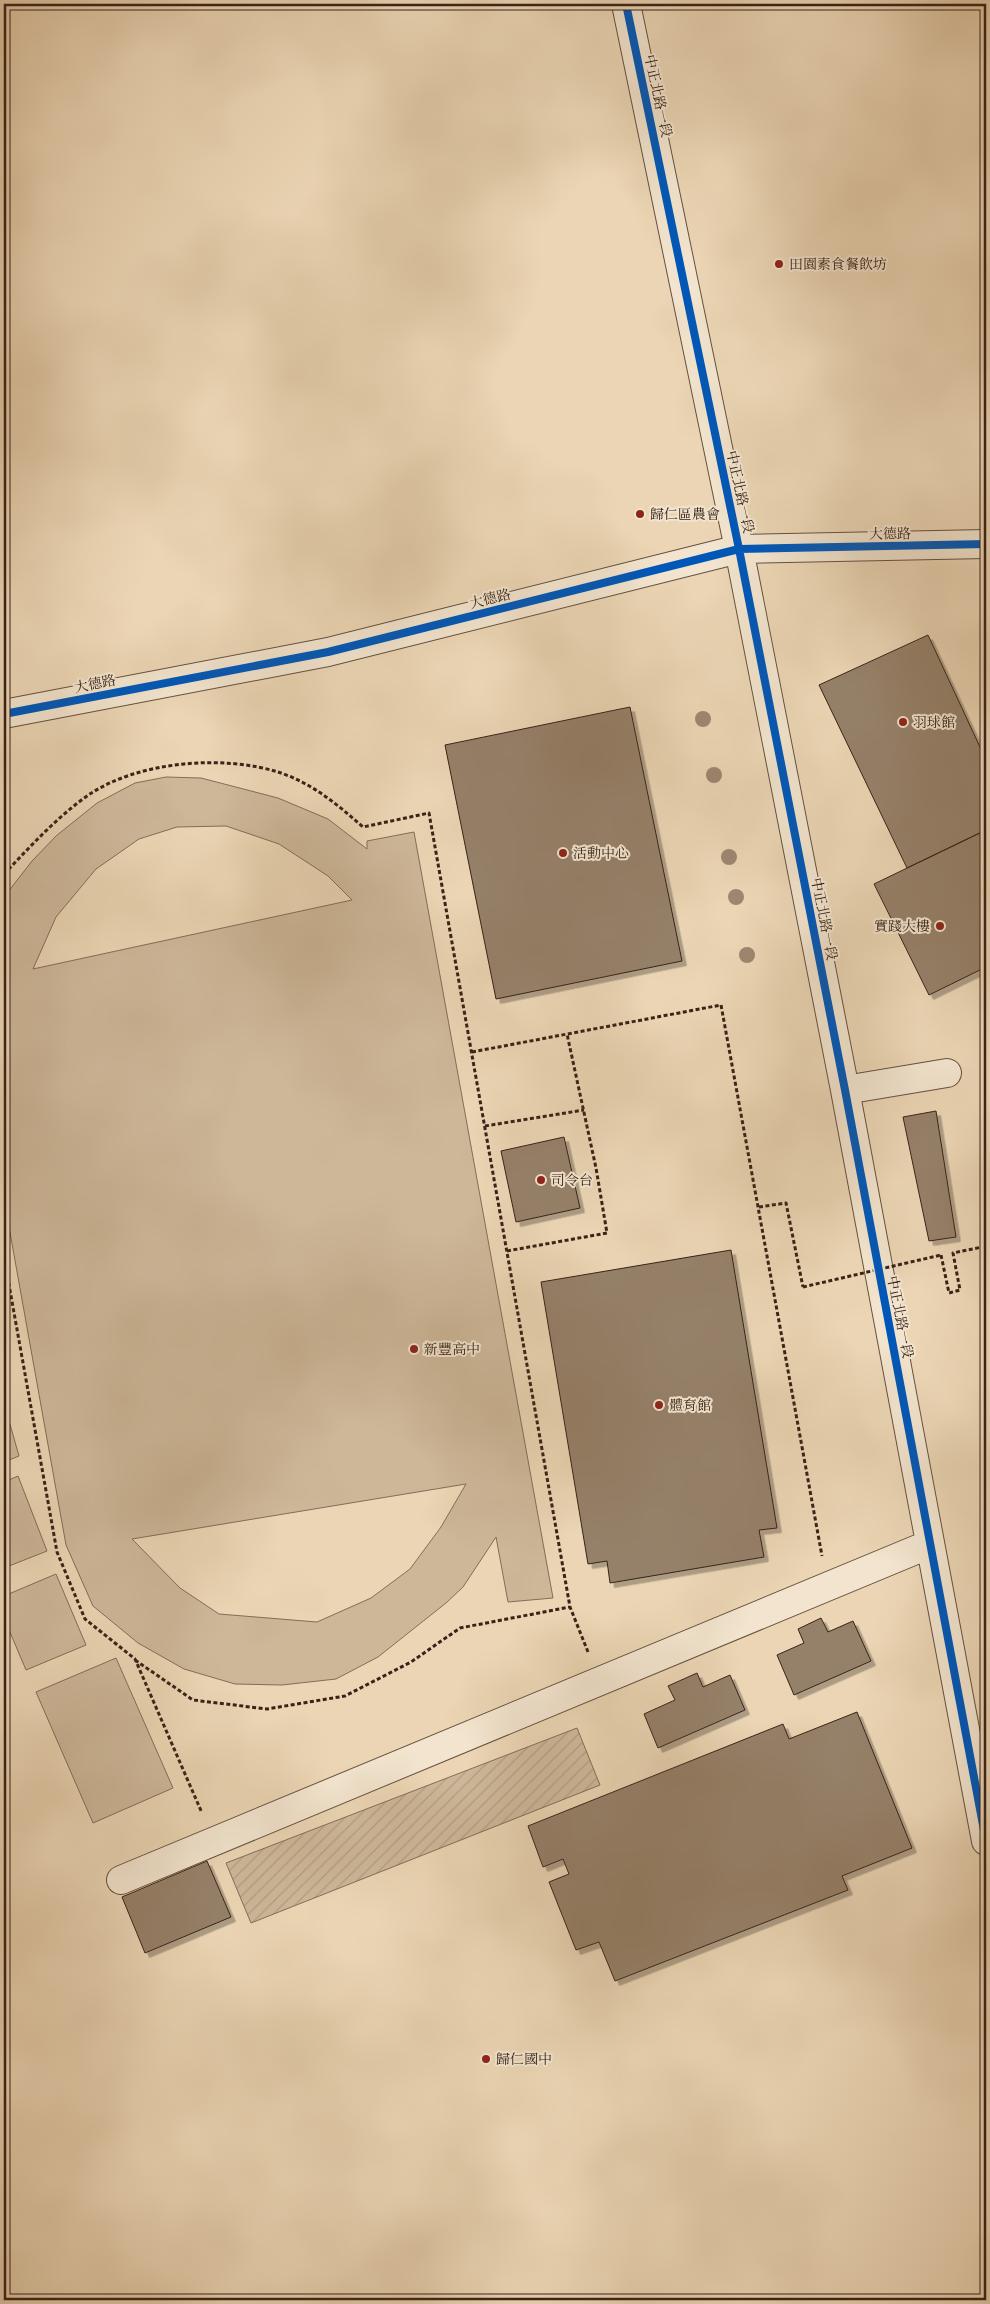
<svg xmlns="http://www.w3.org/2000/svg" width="990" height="2304" font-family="'IM FELL French Canon','Noto Serif TC',serif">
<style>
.grass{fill:#cdb799;stroke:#826d58;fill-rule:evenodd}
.garden{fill:url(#garden-furrows);stroke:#826d58}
.building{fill:#958069;stroke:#382318;filter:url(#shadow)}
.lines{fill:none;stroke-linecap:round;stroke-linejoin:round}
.minor-casing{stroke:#65503f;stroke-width:30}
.path{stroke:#382318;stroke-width:3;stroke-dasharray:4 2.5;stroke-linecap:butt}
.minor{stroke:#f2e4ce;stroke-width:28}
.path-bridge{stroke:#382318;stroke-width:3;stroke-dasharray:4 2.5;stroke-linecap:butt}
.cycleway-casing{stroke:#f2e4ce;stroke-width:11}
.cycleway{stroke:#0057b8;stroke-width:8}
.tree{fill:#9d8770}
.poi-dot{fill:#8f2418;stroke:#f2e4ce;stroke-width:2}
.labels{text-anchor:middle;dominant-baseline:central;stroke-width:4;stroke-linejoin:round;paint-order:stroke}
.street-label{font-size:14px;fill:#382318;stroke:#f2e4ce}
.poi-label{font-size:14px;fill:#382318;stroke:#f2e4ce;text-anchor:start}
</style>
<defs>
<pattern id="garden-furrows" width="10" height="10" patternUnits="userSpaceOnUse" patternTransform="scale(1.25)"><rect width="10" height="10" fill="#cdb799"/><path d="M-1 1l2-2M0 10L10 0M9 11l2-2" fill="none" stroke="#b19d83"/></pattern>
<filter id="shadow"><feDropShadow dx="4.5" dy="4.5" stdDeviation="0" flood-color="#0004"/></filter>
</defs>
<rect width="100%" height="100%" fill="#ebd5b4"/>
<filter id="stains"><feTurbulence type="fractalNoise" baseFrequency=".004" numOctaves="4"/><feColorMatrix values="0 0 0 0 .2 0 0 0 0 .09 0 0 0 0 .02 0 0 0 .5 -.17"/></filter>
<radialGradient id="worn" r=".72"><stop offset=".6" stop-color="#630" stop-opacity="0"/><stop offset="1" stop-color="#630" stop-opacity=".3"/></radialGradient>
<path class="grass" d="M166,777l35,1 77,20 50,21 39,30v-8l47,-9 139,766 -45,4 -12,-65 -33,50 -17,16 -68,54 -42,22 -54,6 -47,-1 -51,-15 -46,-26 -45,-37 -27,-61 -62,-346v-302l28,-36 24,-25 41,-33 38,-20zM226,826l53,18 49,32 24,24 -319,69 23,-52 40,-48 43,-30 38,-12zM466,1484l-25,43 -31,42 -39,29 -54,24 -98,-8 -39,-26 -48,-49z
M4,1403l15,53 -15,6z
M18,1476l29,75 -43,17v-86z
M56,1574l30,71 -60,25 -22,-52v-22z
M116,1658l57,130 -80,35 -57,-131z"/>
<path class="garden" d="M577,1728l23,57 -349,138 -25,-60z"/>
<path class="building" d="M928,635l58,125v70l-79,38 -88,-183z
M630,707l52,254 -186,38 -51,-254z
M986,830v137l-57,28 -55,-111z
M936,1111l20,126 -27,4 -26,-124z
M564,1137l16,71 -64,14 -15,-71z
M731,1250l46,278 -18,2 5,27 -154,26 -3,-22 -19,3 -47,-282z
M821,1618l7,14 25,-11 18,40 -77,34 -17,-40 27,-12 -6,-14z
M697,1673l6,14 27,-12 15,35 -87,38 -14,-34 31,-14 -7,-14z
M857,1712l55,136 -70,28 6,14 -233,91 -16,-39 -23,8 -27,-68 20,-8 -6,-15 -20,8 -15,-41 255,-102 6,15z
M207,1861l24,56 -86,36 -23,-56z"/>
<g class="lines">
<g class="minor-casing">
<path id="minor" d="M626,4l113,545 106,541 141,751
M4,714l324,-62 411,-103 247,-5
M845,1090l102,-17
M121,1880l809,-336"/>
</g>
<path class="path" d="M4,874c26,-27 52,-56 83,-78 50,-35 137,-42 194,-23 32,11 57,32 82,54l66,-14 141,794 18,45
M472,1052l249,-47 101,551
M485,1126l99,-16
M759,1207l27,-4 17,84
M507,1251l100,-18 -11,-65 -29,-134
M941,1255l8,38 11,-3 -7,-37 29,-6
M4,1257l53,295 28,67 50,40 67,154
M135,1660l58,40 74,9 78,-13 66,-34 49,-34 110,-21"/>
<use href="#minor" class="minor"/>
<path class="path-bridge" d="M803,1287l138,-32"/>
<g class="cycleway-casing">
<path id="cycleway" d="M626,4l113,545 106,541 141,751
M4,714l324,-62 411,-103 247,-5"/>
</g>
<use href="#cycleway" class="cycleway"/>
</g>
<g class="tree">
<circle cx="703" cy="719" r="8"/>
<circle cx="714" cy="775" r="8"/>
<circle cx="729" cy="857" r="8"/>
<circle cx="736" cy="897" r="8"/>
<circle cx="747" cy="955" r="8"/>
</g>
<g class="poi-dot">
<circle cx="779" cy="264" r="5"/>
<circle cx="640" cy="514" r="5"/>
<circle cx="903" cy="722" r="5"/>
<circle cx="563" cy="853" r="5"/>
<circle cx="940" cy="926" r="5"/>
<circle cx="541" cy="1180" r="5"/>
<circle cx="414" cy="1349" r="5"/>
<circle cx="659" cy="1405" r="5"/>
<circle cx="486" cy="2059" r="5"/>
</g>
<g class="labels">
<g class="street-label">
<text transform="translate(658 96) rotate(78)">中正北路一段</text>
<text transform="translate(740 492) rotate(78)">中正北路一段</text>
<text transform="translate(890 534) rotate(-1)">大德路</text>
<text transform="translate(490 599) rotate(-14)">大德路</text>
<text transform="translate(95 684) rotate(-11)">大德路</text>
<text transform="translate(824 919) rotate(79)">中正北路一段</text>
<text transform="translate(900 1317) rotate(79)">中正北路一段</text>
</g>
<g class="poi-label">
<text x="789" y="264">田園素食餐飲坊</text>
<text x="650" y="514">歸仁區農會</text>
<text x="913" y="722">羽球館</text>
<text x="573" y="853">活動中心</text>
<text x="930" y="926" text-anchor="end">實踐大樓</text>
<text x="551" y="1180">司令台</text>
<text x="424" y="1349">新豐高中</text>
<text x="669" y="1405">體育館</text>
<text x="496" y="2059">歸仁國中</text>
</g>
</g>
<rect width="990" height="2304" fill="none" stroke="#ebd5b4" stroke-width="20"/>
<rect x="5" y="5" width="980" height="2294" fill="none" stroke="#382318" stroke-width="2.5"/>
<rect x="10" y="10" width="970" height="2284" fill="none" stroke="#382318"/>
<rect width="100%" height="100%" filter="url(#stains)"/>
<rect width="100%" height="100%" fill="url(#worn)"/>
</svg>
